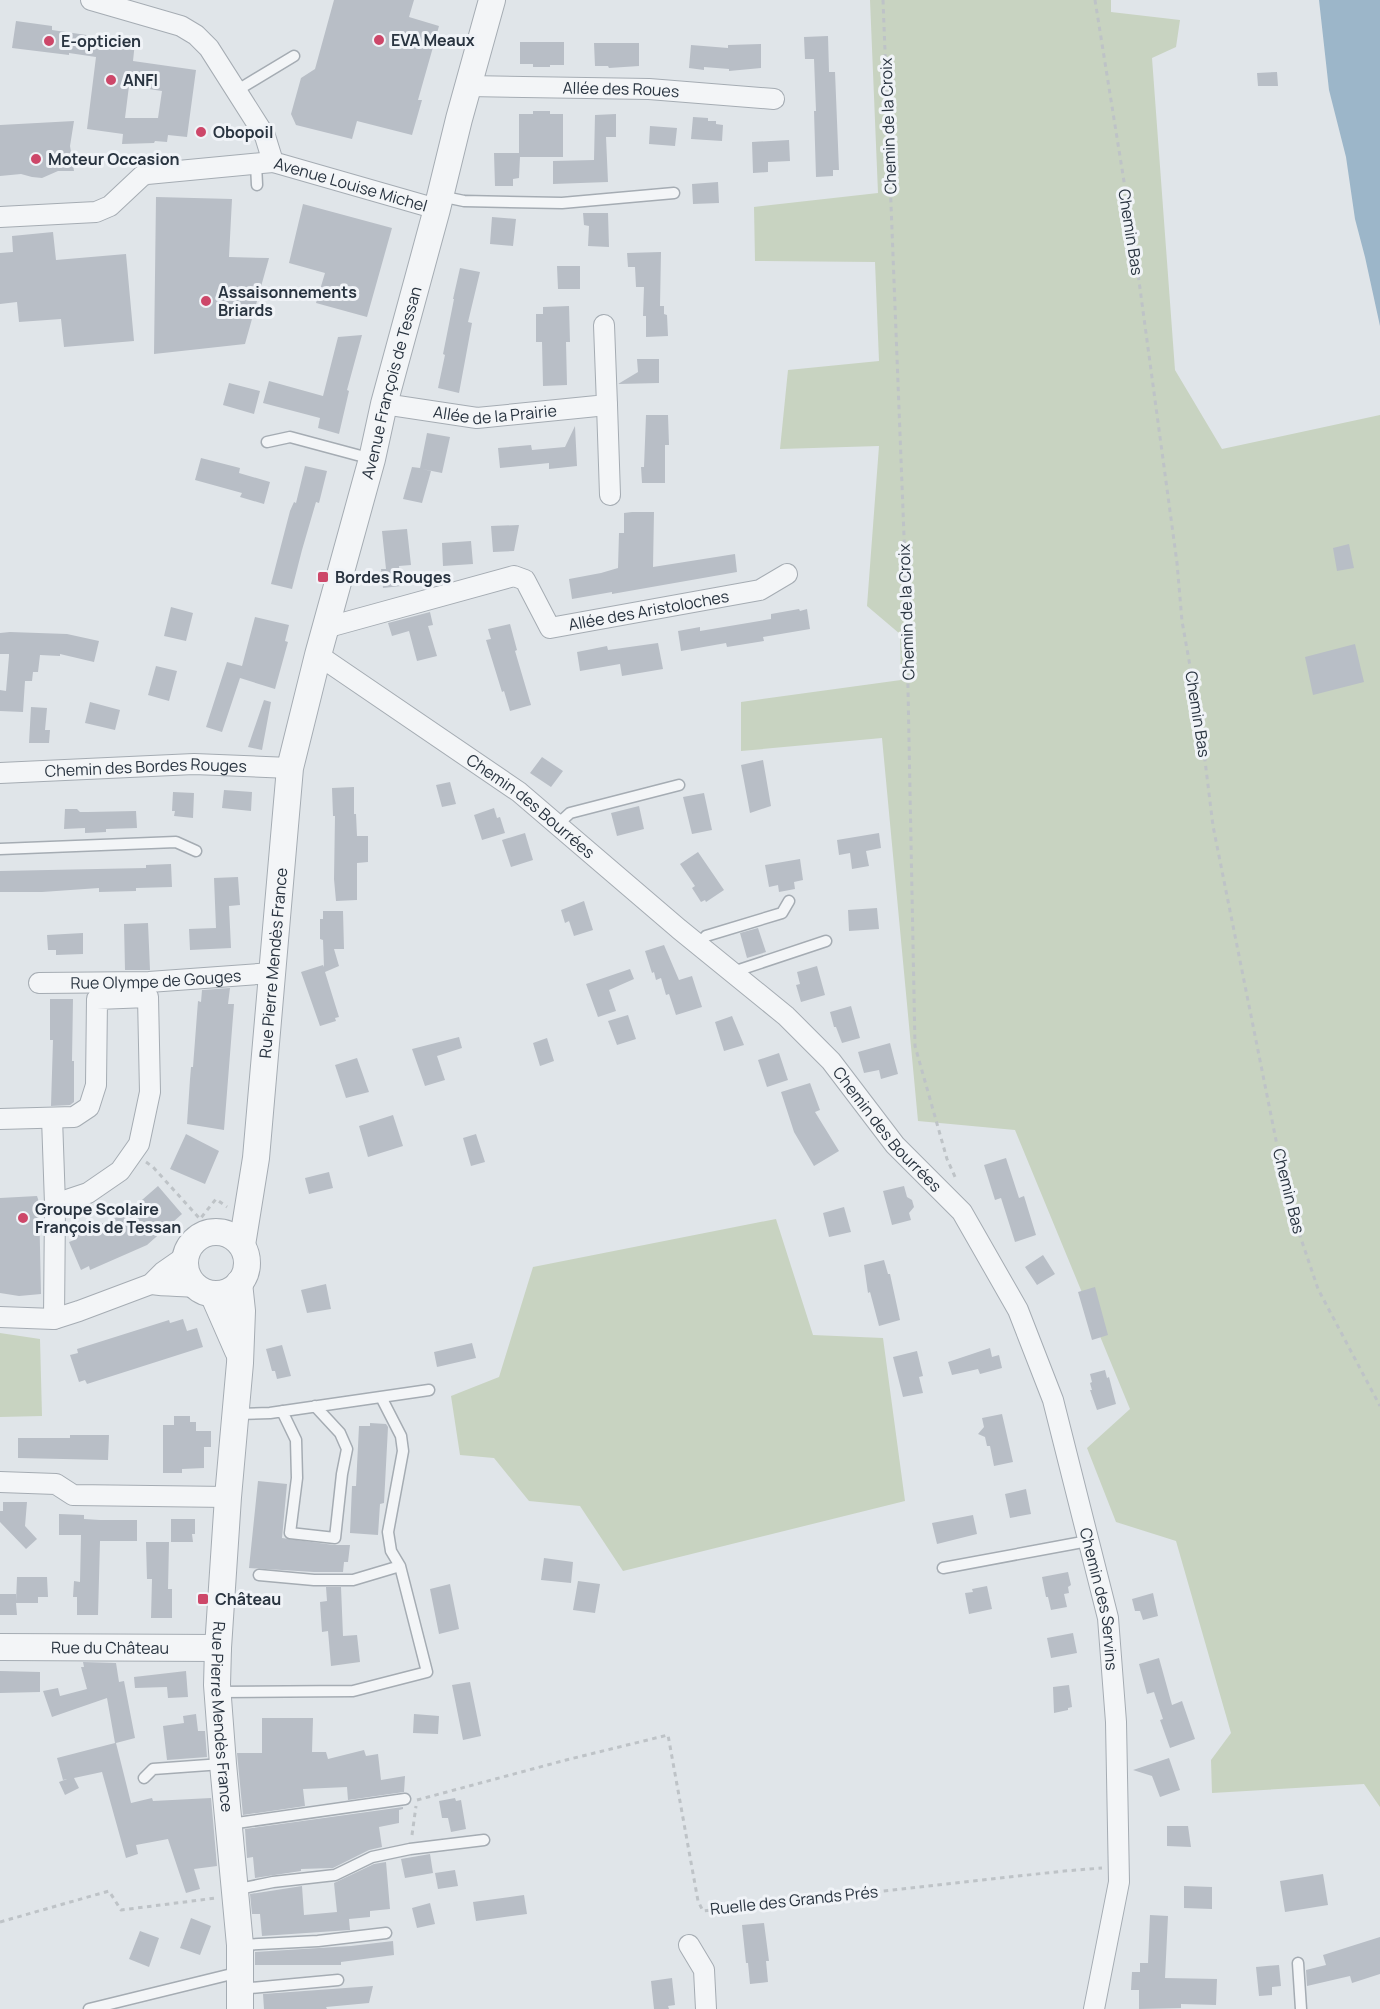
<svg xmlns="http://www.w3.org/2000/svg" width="1380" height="2009" font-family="Manrope,sans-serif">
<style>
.green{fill:#c8d3c1}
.water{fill:#9cb6c9}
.building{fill:#b8bec6;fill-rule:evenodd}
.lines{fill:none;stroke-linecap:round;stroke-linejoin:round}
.service-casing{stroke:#a5acb3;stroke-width:13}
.minor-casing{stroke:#a5acb3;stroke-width:22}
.tertiary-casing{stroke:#a5acb3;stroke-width:28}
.path{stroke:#bec3c7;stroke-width:3;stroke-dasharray:4.5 4.5;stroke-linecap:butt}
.service{stroke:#f3f5f7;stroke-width:10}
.minor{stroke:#f3f5f7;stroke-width:20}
.tertiary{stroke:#f3f5f7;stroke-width:26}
.poi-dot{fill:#cd4769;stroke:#f0f3f7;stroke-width:2}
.labels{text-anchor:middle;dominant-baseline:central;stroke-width:6;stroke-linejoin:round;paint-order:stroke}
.poi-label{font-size:16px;font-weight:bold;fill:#293440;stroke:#f0f3f7;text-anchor:start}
.street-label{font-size:16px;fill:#293440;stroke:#f0f3f7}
</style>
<rect width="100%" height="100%" fill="#e0e5e9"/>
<path class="green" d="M870,0h241v12l69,8 -4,27 -24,11 23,312 47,79 158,-34v1392l-16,-23 -152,9 -1,-33 20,-27 -55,-192 -60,-19 -29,-74 43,-39 -115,-279 -97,-9 -36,-383 -141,13v-49l160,-22 -1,-46 -33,-28 12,-160 -99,3 8,-79 91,-9 -4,-99 -120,-1 -1,-54 124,-14z
M776,1219l37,116 70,3 22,163 -282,70 -43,-65 -51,-5 -35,-43 -34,-3 -9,-59 48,-19 34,-110z
M0,1333l40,6 2,77 -42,1z"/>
<path class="water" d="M1319,0h61v326l-15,-69 -10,-38 -9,-62 -17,-67z"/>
<path class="building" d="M334,0h80l-5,17 30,9 -21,74h4l-10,35 -55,-14 -5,18 -56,-14 -5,-11 10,-36 14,-9z
M16,21l36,5v4l83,12 -2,19 63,9 -9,67 -19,-2 -1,7 -12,-1 -1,2 -32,1 1,-10 -36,-5 9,-72 -27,-4v2l-57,-7zM129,86l33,5 -4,27h-33z
M828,36l1,36h6l4,98h-6v6l-17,1 -2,-66h2l-2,-52h-9l-1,-22z
M520,42h44v23h-14v2h-17v-3h-13z
M594,43h45v23l-30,2 -1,-2h-13z
M761,44v24l-32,3v-2l-25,-2v3l-15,-2 2,-23 37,3v-3z
M1277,72l1,14h-20l-1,-13z
M533,111h17v3h13v43h-43l-1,21 -6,1v7h-18l-1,-33h25v-39h14z
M616,114v23h-10l2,45 -55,2v-23l41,-1 1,-45z
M693,117l15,1v3h8v3l7,1 -1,16 -31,-2z
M74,121l-4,25 4,25h-16l-16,7 -10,-1 -11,-3 -21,2v-51z
M650,126l27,2 -2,18 -26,-2z
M789,140l1,21 -22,1v10l-15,1 -1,-31z
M718,182l1,21 -26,1 -1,-20z
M156,197l76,2 -3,58 40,1 -24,86 -91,10z
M303,204l89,24 -25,89 -51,-14 9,-30 -36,-10z
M583,213h25l1,34 -21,-1 1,-20 -5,-1z
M492,217l24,2 -3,27 -23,-2z
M53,232l3,28 70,-6 8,87 -70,6 -3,-28 -42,3 -2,-20 -17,2v-51l13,-1 -1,-16z
M661,252l-1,54h4v8l3,1 1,21 -22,1v-21h-3l1,-29h-8l-1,-20h-7l-1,-14z
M557,266h23v23h-22z
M460,268l20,4 -12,50 4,1 -13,70 -21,-5 7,-33 -2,-1 11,-55h-1z
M569,306l1,36h-4l1,43 -24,1 -1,-44h-6v-28h7v-7z
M362,335l-15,55 2,1 -10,43 -21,-6 2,-10 -57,-15 6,-22 54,15 15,-59z
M637,359h22v24l-41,1 20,-12z
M229,383l31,8 -6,23 -31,-9z
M646,415h22l1,30h-4v38h-23l-1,-16h3z
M575,426l2,40 -28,3v-6l-49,5 -2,-20 33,-3 1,5 33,-3z
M427,433l23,4 -8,36 -20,-4 9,2 -9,32 -19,-4 9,-32 8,1z
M201,458l39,10 -1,5 31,9 -6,22 -24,-7 2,-4 -47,-13z
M305,466l22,5 -8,32 -3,-1 -14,48 -10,39 -21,-5 19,-73 4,-9 2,1z
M632,512h22l-1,55 82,-13 2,18 -125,22v-2l-40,7 -3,-20 32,-6 17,-5 1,-35h5v-20z
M519,525l-5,26 -21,1 -2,-26z
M407,529l4,36 -12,1 2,20 -18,2 -2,-19h5l-4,-38z
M471,541l2,23 -30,2 -1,-23z
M1349,544l5,24 -17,3 -4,-23z
M171,607l22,6 -7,28 -22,-5z
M799,609l1,2 7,-2 3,20 -47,8 1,4 -37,6 -1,-4 -45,8 -3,-20 22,-4v4l71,-12v-5z
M430,612l3,13 -5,1 9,30 -20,5 -8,-30 -17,5 -4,-13z
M255,617l34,8 -4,16 3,1 -13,47 -35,-11 -18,54 -16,-5 21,-65 15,4z
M510,624l7,26 -2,1 16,54 -21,6 -6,-20 -2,1 -16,-52 5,-1 -3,-10z
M10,632l57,2 32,7 -5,21 -34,-8v2l-20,-1 -2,17h-5l-1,9h-7l-2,31 -23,-1v-21l6,1 3,-35v-2h-9v-21z
M658,643l5,26 -41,7 -2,-12 -40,7 -3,-19 30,-6 1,4z
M1355,644l9,38 -51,13 -8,-38z
M156,666l21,5 -8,30 -21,-6z
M264,700l7,2 -9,48 -14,-3z
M90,702l30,8 -5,20 -30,-7z
M31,707l16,1 -2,22h5l-1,13h-20z
M542,757l21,14 -12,16 -21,-14z
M763,760l8,46 -21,7 -9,-48z
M450,782l6,22 -14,3 -6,-22z
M354,787v27h2l1,22h11v26l-11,1v37l-21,1 -2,-22 1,-63h-2l-1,-28z
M224,790l28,2 -1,19 -29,-3z
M173,792l21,1 -1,25 -19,-2 1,-5h-3z
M704,793l8,37 -20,4 -9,-37z
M639,806l5,23 -27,7 -6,-23z
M494,808l3,10 3,-1 5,16 -23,7 -8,-25z
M65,809h12l3,3h8l48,-1 1,17 -31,1v3l-21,1v-5l-21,1z
M525,833l8,27 -22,7 -9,-27z
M879,833l2,15 -15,3 3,15 -17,3 -2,-16 -11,2 -2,-15z
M698,852l26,38 -18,12 -1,-2 -4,2 -9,-14 3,-2 -15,-22z
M800,859l3,21 -9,2 1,7 -16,3 -1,-7 -9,2 -4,-22z
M171,864l1,23 -36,1v3l-37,1v-4l-57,4h-42v-21l146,-3v-3z
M238,877l2,28 -11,1 2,42 -41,2 -1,-21 27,-1 -2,-50z
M584,901l9,29 -19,6 -5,-15 -4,2 -4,-13z
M877,908l2,21 -30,2 -1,-21z
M323,911h20l1,38h-10l5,17 -14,6 14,45 -4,1 1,3 -16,5 -19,-54 22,-7 1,2 -1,-27 -3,-1v-20h3z
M148,923l2,47h-25l-1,-46z
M758,928l8,24 -19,6 -7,-25z
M83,933v21l-27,1v-5h-8l-1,-15z
M664,945l15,35 13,-4 10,31 -26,8 -7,-21 -3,1 -5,-17 -5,2 -2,-8 -2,1 -7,-22z
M817,966l8,29 -24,7 -5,-17 4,-1 -3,-12z
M630,969l4,10 -25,11 7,21 -18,6 -12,-33z
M230,988l-2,16h6l-10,126 -37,-6 3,-45 1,-12h2l5,-66 3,1 1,-12z
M50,999h23l-1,62h2v41l-4,3 -19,1 2,-66h-3z
M851,1006l9,32 -18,5 -6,-16h-2l-4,-15z
M628,1015l8,24 -19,6 -9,-24z
M732,1016l12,29 -20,6 -9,-29z
M459,1037l3,11 -25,8 8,24 -20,6 -13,-37z
M547,1038l7,23 -14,5 -7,-23z
M890,1043l8,31 -17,5 -2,-9 -15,3 -6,-21z
M779,1053l9,27 -21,7 -9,-27z
M357,1058l12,34 -23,6 -11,-33z
M810,1083l10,27 -5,2 24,39 -25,15 -20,-34 -13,-40z
M393,1115l10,31 -35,11 -9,-31z
M186,1134l33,17 -14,33 -35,-15z
M476,1134l9,28 -14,4 -8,-28z
M1006,1158l13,40 5,-2 12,39 -21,7 -14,-44 -6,2 -11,-35z
M329,1172l4,16 -24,6 -4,-16z
M158,1186l24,28 -35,31 -57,25 -1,-4 -8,4 -12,-28 8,-3 -2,-4 52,-22z
M904,1186l3,11 5,3 2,7 -5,6 2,7 -19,5 -9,-34z
M37,1196l2,6 2,92 -22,2 -19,-3v-95z
M844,1207l7,25 -22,5 -6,-24z
M1043,1255l12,19 -18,11 -12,-18z
M884,1260l4,14h2l10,46 -21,6 -9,-34 -2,1 -4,-28z
M326,1284l5,25 -24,4 -6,-23z
M1095,1287l13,48 -16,5 -14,-48z
M183,1319l4,12 10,-3 6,19 -116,37 -2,-4 -6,2 -9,-27 8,-2 -1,-4 92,-29 1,3z
M472,1343l4,15 -39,9 -3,-15z
M282,1345l9,31 -14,3 -2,-8h-3l-6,-22z
M990,1348l2,9 7,-2 3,13 -22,6 -2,-5 -26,6 -4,-13z
M917,1351l6,25 -4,1 4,16 -20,4 -10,-40z
M1105,1370l2,8 2,-1 7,27 -19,6 -7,-20h2l-2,-7 2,-1 -2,-8z
M1002,1414l11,48 -19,4 -4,-20h-3l-2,-9 -7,-3 6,-7 -2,-9z
M174,1416h16v6h6v9h15v16h-7v21l-22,1v4h-19v-48h11z
M370,1423l16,1 2,3 -4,76 -4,1 -2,31 -28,-2 2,-47h4l3,-60h11z
M70,1435h39l-1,25 -90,-2v-20h52z
M258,1481l29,3 -5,54 52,7h16l-2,17h-4l-1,10h-29l-65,-4z
M1026,1489l5,25 -21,4 -5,-24z
M3,1502h24l-2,24 12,13 -11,10 -26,-27v-11h3z
M59,1514l25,1v4l16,1h37v21h-37l-2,74h-21v-18h-4l1,-16 6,1 1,-47h-22z
M973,1515l4,19 -40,10 -5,-21z
M171,1519h24v15h-3l1,8h-22z
M146,1542h23l-1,47h4v29h-21l1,-39h-5z
M544,1558l29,4 -2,21 -30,-3z
M1068,1572l3,13 -3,2 1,6 -5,1 3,13 -16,3 -3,-13h-2l-4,-20z
M17,1577h30l1,20h-10v6h-22l1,12h-17v-21h16v7z
M578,1581l22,3 -5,29 -22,-3z
M450,1584l9,45 -20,5 -9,-45z
M987,1586l5,23 -23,5 -4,-21 8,-1 -1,-3z
M326,1587h15l2,49 14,-1 3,27 -29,4 -3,-35 -6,1 -2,-30 7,-1z
M1153,1593l5,23 -15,4 -3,-9h-5l-3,-12z
M1073,1633l4,20 -26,5 -4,-20z
M1159,1658l13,47 10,-4 13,38 -25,9 -10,-28 3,-1 -9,-27 -7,2 -8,-30z
M83,1662l33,1 3,19 5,-1 11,57 -19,5 15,60 21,-5 1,3 58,-3 6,68 -23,3 6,20 -14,4 -18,-54 -32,6 2,9 -12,4 -24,-86 -28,6 5,10 -14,7 -6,-13 8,-3 -4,1 -6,-22 58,-15 -8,-45 -55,19 -9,-26 15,-3 2,8 27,-7 -6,-22h3z
M0,1671l40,1v20l-40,1z
M186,1671l2,26 -20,1 -1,-11 -32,1 -1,-11z
M470,1682l11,54 -18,4 -11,-55z
M1069,1685l3,22 -4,1v2l-14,3 -1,-26z
M196,1714l2,17h7l2,26 -40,3 -4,-34 21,-3 -1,-7z
M414,1714l25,2 -1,18 -25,-1z
M262,1718h51l-1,34h14l2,7 36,-9 2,6 12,-2 3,26 24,-4 -1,16 -56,8 -1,-13 -44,2 2,17 -62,9 -6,-62h25z
M1169,1758l11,32 -20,7 -8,-21 -19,-6z
M455,1798l1,3 5,-1 5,29 -15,3 -3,-14h-6l-3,-17z
M403,1807v2l-4,1v13l-20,4 3,20 -13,3 -36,18 -32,1v2l-46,7 -2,-21 -6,1 -2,-29z
M1167,1826h21l3,21 -24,-1z
M430,1854l3,19 -28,5 -4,-19z
M386,1862l4,47 -20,2v6l-21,2 1,11 -88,6 -2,-22h-8l-2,-20 52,-8 2,29 33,-3 -3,-29 40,-19z
M455,1870l3,16 -20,3 -3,-16z
M1323,1874l5,31 -43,7 -5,-31z
M1184,1886l28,1v22l-28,-1z
M524,1895l3,19 -51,7 -3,-19z
M430,1903l5,21 -18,4 -5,-20z
M1150,1915l18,1 -3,62 52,1 -1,26 -35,-1v4l-42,1v-19h-8l1,-18h8v-9h8z
M191,1918l20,8 -11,29 -20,-7z
M764,1923l5,38h-3l2,21 -18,2 -2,-21h-2l-4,-38z
M140,1931l19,7 -10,29 -20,-8z
M1380,1937v37l-28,9 -2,-7 -43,10 -1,-16 20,-5 -3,-10z
M393,1941l1,14 -53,7v3h-86v-13l96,-6z
M1279,1965l2,21 -9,1v8l-13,1 -3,-29z
M672,1978l3,27 -7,1 1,3h-15l-3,-28z
M373,1986l-4,17 -43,4 1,2h-63l-1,-15z"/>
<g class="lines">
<g class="service-casing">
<path id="service" d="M236,91l58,-35
M256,164l1,21
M440,196l24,5 98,2 112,-10
M267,442l23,-5 82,22
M557,825l13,-12 109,-28
M0,849l176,-7 20,9
M699,945l7,-9 76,-23 7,-12
M733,972l93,-31
M282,1411l14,29 1,38 -7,55 45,5 7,-64 5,-25 -7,-16 -25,-27
M236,1414l34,-1 159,-23
M943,1568l145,-27
M259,1575l55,5h39l47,-14 -9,-15 -3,-19 15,-81 -2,-15 -20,-39
M218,1692l135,-1 74,-19 -27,-106
M144,1778l9,-9 69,-5
M230,1824l175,-25
M234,1890l39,-8 62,-7 37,-18 38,-8 74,-9
M240,1945l78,-4 68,-8
M1298,1963l3,46
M240,1989l98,-9
M89,2009l151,-37"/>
</g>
<g class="minor-casing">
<g id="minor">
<path id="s1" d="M91,0l90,26 15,9 13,13 56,88 8,26 164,47"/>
<path id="s2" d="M468,86l181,3 125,10"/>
<path d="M0,217l96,-5 14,-6 32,-30 5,-2 126,-12"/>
<path id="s3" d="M384,404l93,14 130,-13 -3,-80"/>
<path d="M607,405l3,90"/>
<path id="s4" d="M325,628l189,-52 11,4 25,48 210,-38 27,-16"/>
<path id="s5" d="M318,655l201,137 160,137 107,87 45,45 64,84 67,67 56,98 35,90 55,218 8,104 3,160 -25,127"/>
<path id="s6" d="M0,773l194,-9 96,4"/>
<path id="s7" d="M39,983l110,-1 123,-9"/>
<path d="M52,1118l3,86 -1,115"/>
<path d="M0,1119l74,-2 15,-10 7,-22 1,-86 51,-2 2,95 -11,52 -19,27 -32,22 -33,11"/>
<path d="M151,1284c16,3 31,1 46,3"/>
<path d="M0,1317l54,2 25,-8 72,-27 12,-12 23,-16"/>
<path d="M0,1482l56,2 17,11 155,2"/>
<path d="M689,1945l15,25 2,39"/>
</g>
</g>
<g class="tertiary-casing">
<g id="tertiary">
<circle cx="216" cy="1263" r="31"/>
<path id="s8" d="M242,1245l14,-87 34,-390 28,-113 54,-196 12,-55 53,-195 22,-90 33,-119"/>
<path id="s9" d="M239,1283l3,28 -2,52 -12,134 -10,151 -1,37 6,79 17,181v64"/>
<path d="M213,1294l25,57"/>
<path id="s10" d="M0,1647l218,1"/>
</g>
</g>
<path class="path" d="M883,0l23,587 9,459 32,113 9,20
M1095,0l39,244 43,319 5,58 19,107 12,98 75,374 30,89 62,117
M146,1162l7,5 47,52 16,-20 11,8
M417,1800l149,-40 102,-25 30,166 5,10 361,-40 38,-3
M412,1835l4,-29
M0,1922l109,-31 12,19 95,-12"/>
<use href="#service" class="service"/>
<use href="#minor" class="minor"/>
<use href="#tertiary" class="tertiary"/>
</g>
<g class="poi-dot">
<circle cx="379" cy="40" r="6"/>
<circle cx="49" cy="41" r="6"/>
<circle cx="111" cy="80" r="6"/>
<circle cx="201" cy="132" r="6"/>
<circle cx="36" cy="159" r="6"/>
<circle cx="206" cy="301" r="6"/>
<rect x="317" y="571" width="12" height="12" rx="3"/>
<circle cx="23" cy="1218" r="6"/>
<rect x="197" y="1593" width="12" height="12" rx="3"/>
</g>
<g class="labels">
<g class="poi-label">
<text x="391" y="40">EVA Meaux</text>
<text x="61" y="41">E-opticien</text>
<text x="123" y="80">ANFI</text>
<text x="213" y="132">Obopoil</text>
<text x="48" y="159">Moteur Occasion</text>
<text x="218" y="292">Assaisonnements<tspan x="218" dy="18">Briards</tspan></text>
<text x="335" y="577">Bordes Rouges</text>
<text x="35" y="1209">Groupe Scolaire<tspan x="35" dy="18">François de Tessan</tspan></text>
<text x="215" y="1599">Château</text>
</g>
<g class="street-label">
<text stroke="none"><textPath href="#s2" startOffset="153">Allée des Roues</textPath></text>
<text transform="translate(888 126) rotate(-92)">Chemin de la Croix</text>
<text stroke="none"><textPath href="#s1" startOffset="342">Avenue Louise Michel</textPath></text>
<text transform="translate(1131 232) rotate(81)">Chemin Bas</text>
<text stroke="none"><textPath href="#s8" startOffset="878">Avenue François de Tessan</textPath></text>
<text stroke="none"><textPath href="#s3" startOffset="112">Allée de la Prairie</textPath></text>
<text stroke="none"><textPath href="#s4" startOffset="362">Allée des Aristoloches</textPath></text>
<text transform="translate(906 612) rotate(-92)">Chemin de la Croix</text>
<text transform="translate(1198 714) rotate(81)">Chemin Bas</text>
<text stroke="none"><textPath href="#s6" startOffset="146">Chemin des Bordes Rouges</textPath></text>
<text stroke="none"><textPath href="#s5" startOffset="261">Chemin des Bourrées</textPath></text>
<text stroke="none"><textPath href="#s8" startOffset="284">Rue Pierre Mendès France</textPath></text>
<text stroke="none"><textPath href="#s7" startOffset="117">Rue Olympe de Gouges</textPath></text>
<text stroke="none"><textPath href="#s5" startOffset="744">Chemin des Bourrées</textPath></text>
<text transform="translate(1289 1191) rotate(76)">Chemin Bas</text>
<text stroke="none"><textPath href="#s5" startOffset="1270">Chemin des Servins</textPath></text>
<text stroke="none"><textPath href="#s10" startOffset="110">Rue du Château</textPath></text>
<text stroke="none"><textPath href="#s9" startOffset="435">Rue Pierre Mendès France</textPath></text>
<text transform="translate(794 1900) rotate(-6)">Ruelle des Grands Prés</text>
</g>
</g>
</svg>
